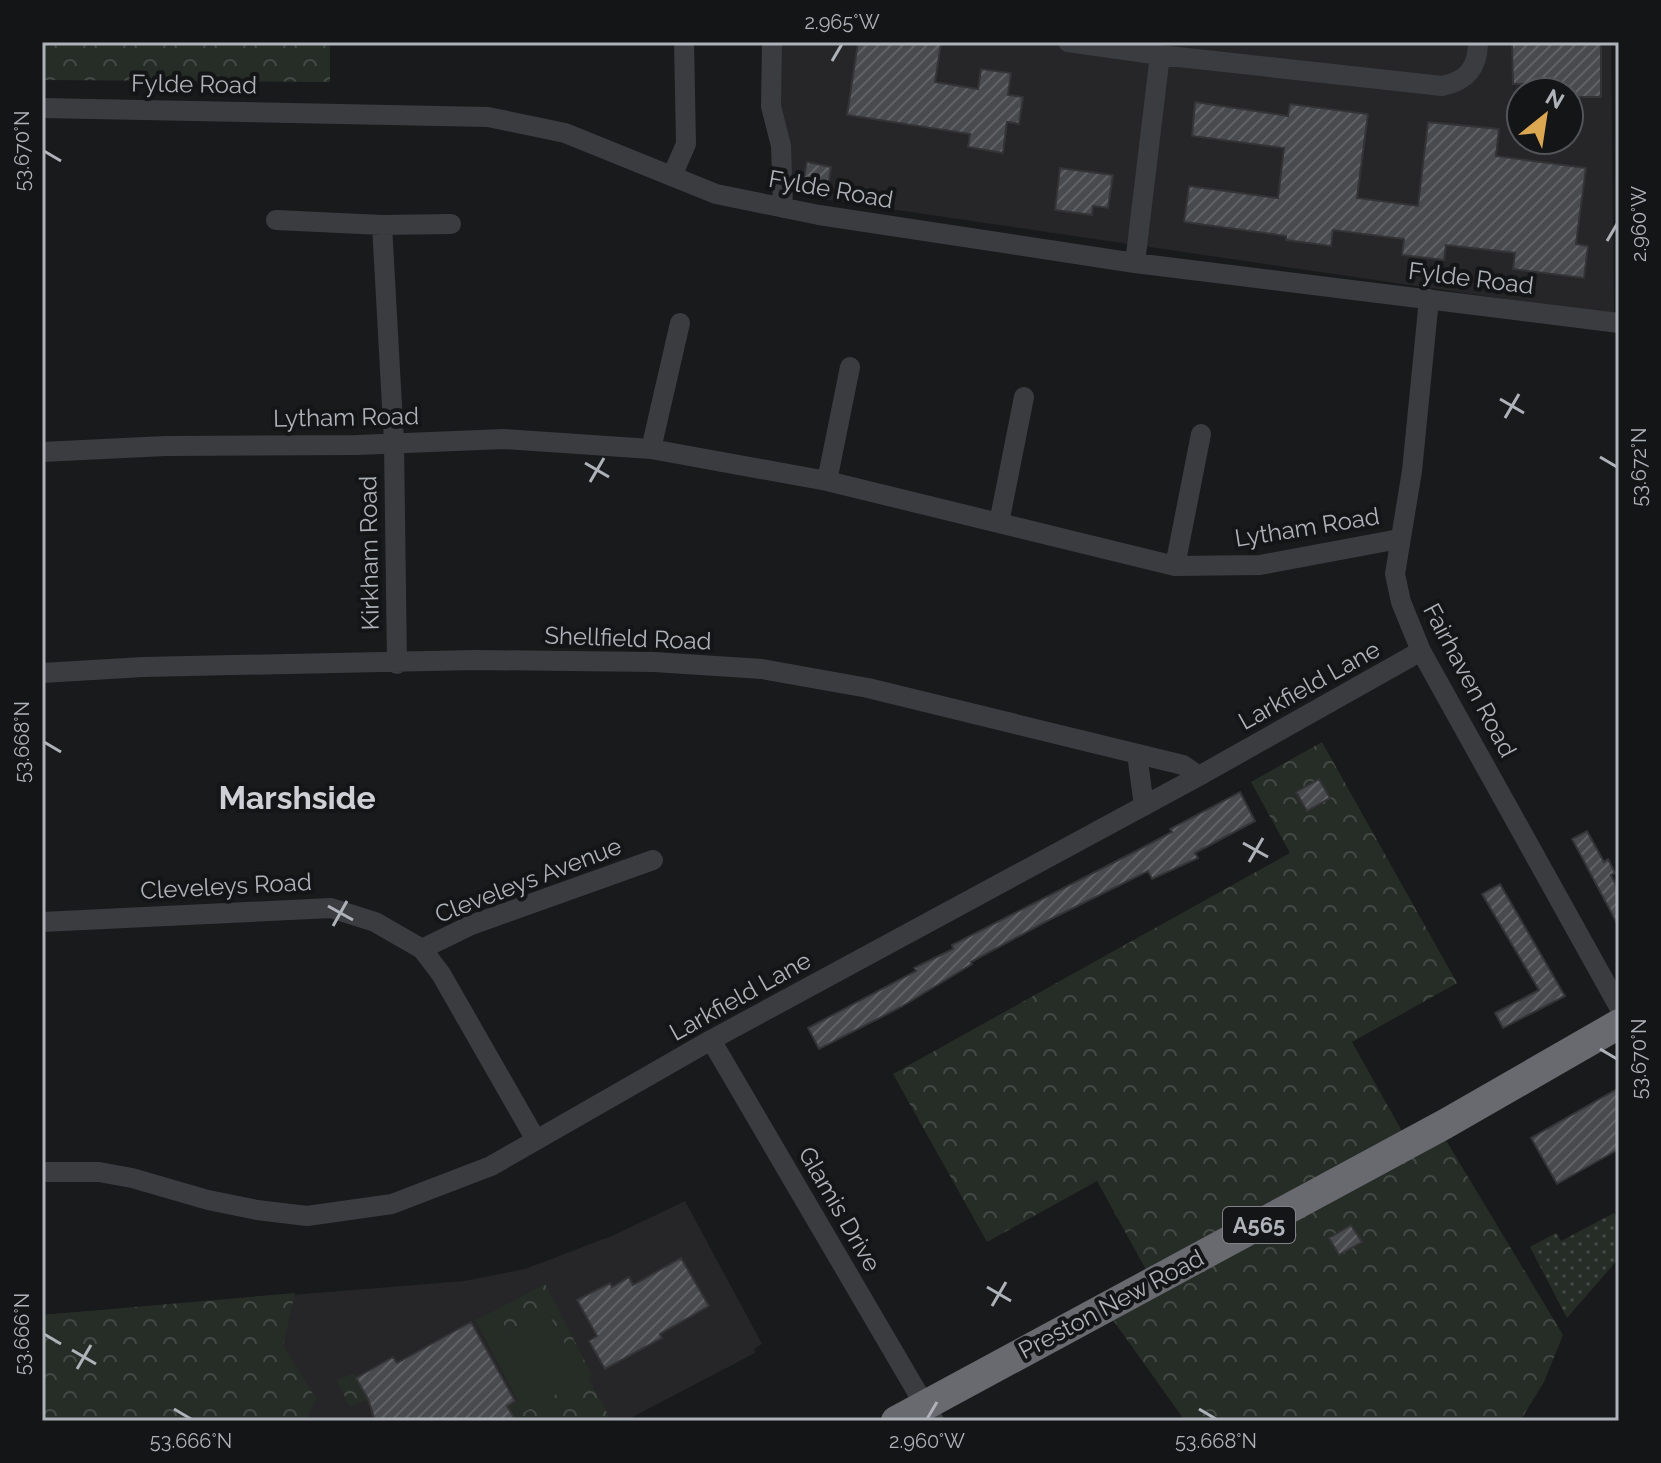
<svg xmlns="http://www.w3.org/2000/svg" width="1661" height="1463" font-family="Raleway,sans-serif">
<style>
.built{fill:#262628;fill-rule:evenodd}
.grass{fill:url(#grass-dots)}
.park{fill:url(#park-crowns)}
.garden{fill:#262d27}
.building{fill:url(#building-hatch);stroke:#343437;stroke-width:2}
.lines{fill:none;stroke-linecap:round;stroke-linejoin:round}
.minor{stroke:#3b3c40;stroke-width:20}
.highway{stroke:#686a70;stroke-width:30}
.ticks{fill:none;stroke:#aeb2b9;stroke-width:3}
.labels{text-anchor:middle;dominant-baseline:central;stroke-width:8;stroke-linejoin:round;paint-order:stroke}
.shield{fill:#141516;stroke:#808388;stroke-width:2}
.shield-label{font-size:22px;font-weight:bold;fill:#aeb2b9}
.street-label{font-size:24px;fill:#aeb2b9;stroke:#141516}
.district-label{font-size:32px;font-weight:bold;fill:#ced0d6;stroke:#141516}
.neatline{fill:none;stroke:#aeb2b9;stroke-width:3}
.ticks-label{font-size:20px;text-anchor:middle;fill:#aeb2b9}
</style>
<defs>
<pattern id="grass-dots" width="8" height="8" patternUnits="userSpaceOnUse" patternTransform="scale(2)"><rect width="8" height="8" fill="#262d27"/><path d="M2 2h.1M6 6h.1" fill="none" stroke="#434944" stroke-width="1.8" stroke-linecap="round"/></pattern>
<pattern id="park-crowns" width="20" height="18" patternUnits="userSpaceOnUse" patternTransform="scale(2)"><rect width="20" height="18" fill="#262d27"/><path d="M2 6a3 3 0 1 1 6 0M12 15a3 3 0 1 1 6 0" fill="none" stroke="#434944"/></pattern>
<pattern id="building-hatch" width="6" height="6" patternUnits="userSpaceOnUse" patternTransform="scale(2)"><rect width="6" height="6" fill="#494a4d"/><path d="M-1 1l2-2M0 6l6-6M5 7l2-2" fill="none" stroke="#616265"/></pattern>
</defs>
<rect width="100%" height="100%" fill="#191a1b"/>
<path class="built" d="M775,42h836l3,273 -840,-123zM1521,92h48v48h-48z
M685,1201l77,143 -8,5 1,4 -130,68h-583v-106l422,-34 61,-12 89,-34z"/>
<path class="grass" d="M1614,1213l5,8v37l-52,60 -37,-71 26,-14 5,8z"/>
<path class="park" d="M42,42h288v40l-288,-2z
M1322,742l135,241 -105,59 51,91 -254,142 -52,-94 -110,61 -94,-168 397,-221 -39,-71z
M1444,1137l119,198 -19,47 -24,39h-335l-72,-101z
M545,1284l47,91 -4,3 22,40 -5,3h-97l6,-4 -7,-11 11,-6 7,12 23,-101 -41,21 -11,-22z
M295,1293l-12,52 33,54 -11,22h-263v-106z
M354,1373l14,26 -18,8 -13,-26z"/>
<path class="garden" d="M496,1310l12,22 39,-21 37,68 -60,33 -49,-92z"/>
<path class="building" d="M858,42l83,2 -6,38 43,7 3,-20 30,4 -3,22 15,2 -4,27 -12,-2 -4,31 -35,-6 2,-13 -123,-19z
M1512,42h89v55h-32v-5h-27l-1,-8h-28z
M1195,102l93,14 2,-12 78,10 -11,84 61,8 10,-84 71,7 -3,27 90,12 -10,76 12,2 -4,32 -71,-9 2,-16 -69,-8 -2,15 -42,-5 2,-16 -71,-9 -2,16 -45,-6v-4l-102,-14 5,-36 89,12 6,-50 -92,-12z
M807,162l24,5 -3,20 -25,-5z
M1060,168l53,7 -5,33 -15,-2 -1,9 -37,-5z
M1319,779l11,19 -23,13 -11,-19z
M1240,792l15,29 -60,32 3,5 -46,21 -4,-8 -99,49 -78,42 1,2 -71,43 -82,42 -11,-21 108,-57 -2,-3 39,-19 -1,-4 186,-95 34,-18 -2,-3z
M1587,831l17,31 4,-3 7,14 -4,2 8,16v36l-47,-88z
M1500,884l65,112 -62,32 -8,-15 44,-23 -57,-96z
M1619,1088v61l-62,35 -26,-46z
M1351,1225l11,17 -23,13 -10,-17z
M681,1258l28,48 -49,28 2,4 -57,31 -16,-28 8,-5 -20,-36 33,-17 2,4 17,-10 4,8z
M471,1322l44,79 -8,5 9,15h-141l-7,-22 -12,-21 37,-21 4,6z"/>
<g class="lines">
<path class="minor" d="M772,42l-1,64 10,40 2,62
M1068,42l92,13
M42,108l446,9 77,16 151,61 103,21 316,48 484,60
M672,176l14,-32 -2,-102
M276,220l106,5 69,-1
M382,225l12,217 3,222
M1135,263l25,-208 282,31c26,-5 36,-19 36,-44
M1429,299l-17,172 -17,103 6,28 20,49 198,356
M651,449l29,-126
M42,452l123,-6 192,-1 147,-6 147,10 176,32 348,85 85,-1 139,-26
M827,481l23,-114
M999,523l25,-126
M1175,566l26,-132
M42,673l101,-6 332,-7 179,2 108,7 106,19 315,77 16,11
M1137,754l7,52
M42,922l289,-14 44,14 47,27 19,25 95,166
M422,949l49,-24 182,-65
M711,1040l223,381
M42,1172h57l33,6 76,22 49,10 50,6 85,-12 99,-38 220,-126 488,-264 222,-125"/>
<path class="highway" d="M896,1421l549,-297 174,-100"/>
</g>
<path class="ticks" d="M832,61l10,-17M44,151l17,10M1607,241l10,-17M1500,399l24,14M1505,418l14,-24M1600,457l17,10M585,463l24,14M590,482l14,-24M44,742l17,10M1243,843l25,14M1249,862l14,-24M328,906l25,14M333,926l14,-25M1600,1049l17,10M987,1287l24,14M992,1306l14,-24M44,1334l17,10M72,1350l24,14M77,1369l14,-24M174,1409l17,10M1199,1409l17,10M927,1419l10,-17"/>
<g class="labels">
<rect class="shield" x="1223" y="1207" width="72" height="36" rx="6"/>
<g class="shield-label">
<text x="1259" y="1225">A565</text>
</g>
<g class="street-label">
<text transform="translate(194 84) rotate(1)">Fylde Road</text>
<text transform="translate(831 189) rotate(10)">Fylde Road</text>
<text transform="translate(1471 278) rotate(7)">Fylde Road</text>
<text transform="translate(346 417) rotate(-1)">Lytham Road</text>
<text transform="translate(1307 527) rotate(-9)">Lytham Road</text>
<text transform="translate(369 553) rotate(-91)">Kirkham Road</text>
<text transform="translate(628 638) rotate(2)">Shellfield Road</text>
<text transform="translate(1470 680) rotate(62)">Fairhaven Road</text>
<text transform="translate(1309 685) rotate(-29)">Larkfield Lane</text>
<text transform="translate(528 880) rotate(-21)">Cleveleys Avenue</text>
<text transform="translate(226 886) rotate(-3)">Cleveleys Road</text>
<text transform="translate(740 996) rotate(-29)">Larkfield Lane</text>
<text transform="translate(840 1209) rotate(60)">Glamis Drive</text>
<text transform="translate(1111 1304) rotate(-28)">Preston New Road</text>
</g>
<g class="district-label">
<text x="297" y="797">Marshside</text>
</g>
</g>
<rect width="1661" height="1463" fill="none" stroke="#141516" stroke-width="88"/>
<g transform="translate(1545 116) rotate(30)"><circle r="38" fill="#141516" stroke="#525457" stroke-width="2"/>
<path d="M0-6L14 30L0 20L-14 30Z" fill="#dca751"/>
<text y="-12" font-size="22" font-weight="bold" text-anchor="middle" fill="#aeb2b9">N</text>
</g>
<rect x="44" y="44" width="1573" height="1375" class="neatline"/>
<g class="ticks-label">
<text x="842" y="29">2.965°W</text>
<text transform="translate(22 151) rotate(-90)" y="7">53.670°N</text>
<text transform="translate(1639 224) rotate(-90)" y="7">2.960°W</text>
<text transform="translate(1639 467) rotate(-90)" y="7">53.672°N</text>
<text transform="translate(22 742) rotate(-90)" y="7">53.668°N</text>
<text transform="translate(1639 1059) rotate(-90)" y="7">53.670°N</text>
<text transform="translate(22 1334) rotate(-90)" y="7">53.666°N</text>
<text x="191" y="1448">53.666°N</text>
<text x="927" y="1448">2.960°W</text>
<text x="1216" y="1448">53.668°N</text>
</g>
</svg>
